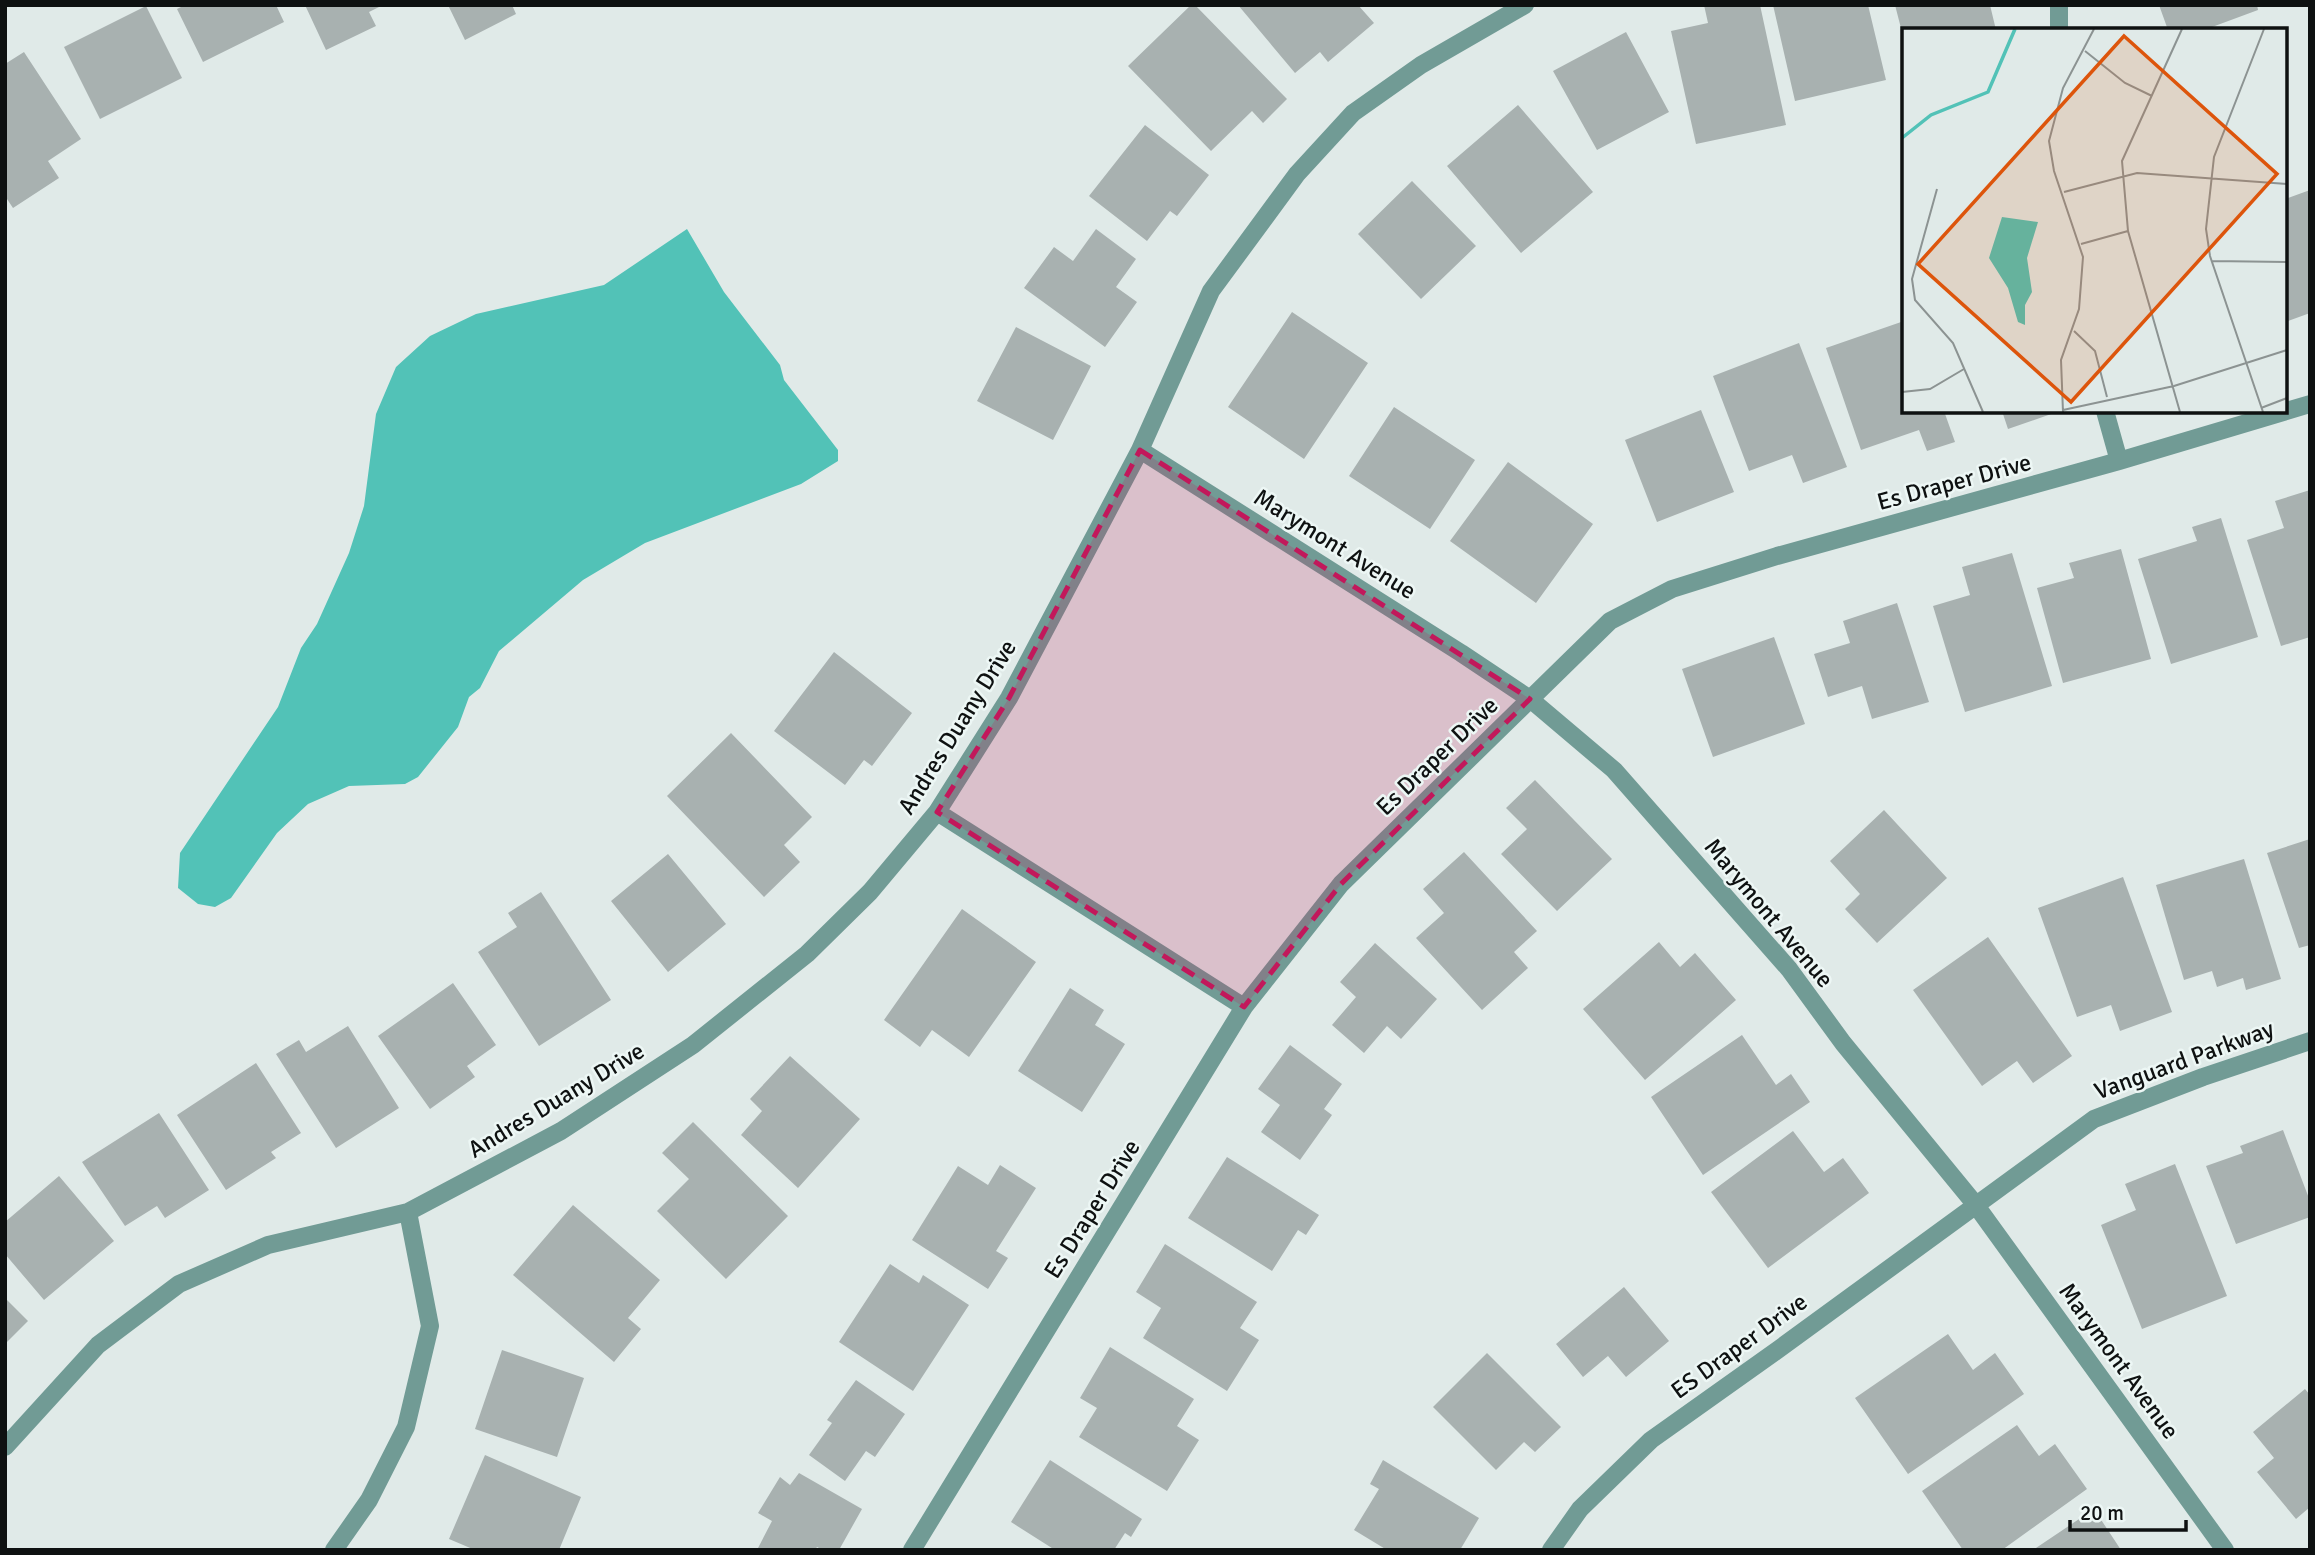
<svg xmlns="http://www.w3.org/2000/svg" width="2315" height="1555" font-family="Signika,sans-serif">
<style>
.water{fill:#52c2b7}
.building{fill:#a8b1b0}
.lines{fill:none;stroke-linecap:round;stroke-linejoin:round}
.minor{stroke:#719b95;stroke-width:18}
.marked{fill:#c2185b;fill-opacity:0.2;stroke:#c2185b;stroke-width:5;stroke-dasharray:14 9;stroke-linejoin:round}
.labels{text-anchor:middle;stroke-width:5;stroke-linejoin:round;paint-order:stroke}
.street-label{font-size:24px;fill:#0e1111;stroke:#edf7f5}
.inset-river{fill:none;stroke:#52c2b7;stroke-width:3.5}
.inset-road{fill:none;stroke:#8c9392;stroke-width:2}
.view{fill:#dd550c;fill-opacity:0.15;stroke:#dd550c;stroke-width:3.5}
.inset-edge{fill:none;stroke:#0e1111;stroke-width:3.5}
</style>
<rect width="100%" height="100%" fill="#e0eae8"/>
<path class="water" d="M687,229l37,63 56,73 4,15 54,70v11l-37,23 -156,59 -62,37 -84,71 -19,37 -11,9 -11,30 -40,50 -13,7 -56,2 -41,18 -31,29 -46,65 -16,9 -17,-3 -20,-16 2,-35 98,-146 23,-59 16,-24 32,-71 15,-47 12,-92 20,-47 34,-31 46,-22 128,-29z"/>
<path class="building" d="M185,5h91l8,17 -81,40 -26,-53z
M305,5h78l-14,7 7,14 -50,24z
M448,5h64l4,9 -51,26z
M1191,5h4l92,94 -24,24 -11,-12 -41,40 -83,-85z
M1238,5h120l16,18 -46,39 -8,-10 -25,21z
M1704,5h56l26,120 -90,19 -25,-113 37,-8z
M1773,5h95l18,75 -91,21z
M1895,5h95l6,25h-92l-1,6z
M2159,5h98l1,5 -54,20h-36z
M146,6l36,72 -82,41 -36,-72z
M1626,32l43,80 -72,38 -44,-79z
M24,52l57,87 -33,22 11,17 -46,30 -8,-12v-132z
M1518,105l75,87 -72,61 -74,-87z
M1145,125l64,50 -32,41 -7,-5 -23,30 -58,-45z
M1412,181l64,65 -55,53 -63,-65z
M2310,190v123l-25,9v-123z
M1096,229l40,30 -20,28 21,15 -32,45 -81,-59 30,-41 19,14z
M1292,312l76,51 -64,96 -76,-52z
M1904,321v90h40l11,31 -28,9 -8,-21 -58,20 -35,-102z
M1016,327l75,39 -38,74 -76,-39z
M1799,343l48,124 -44,16 -11,-28 -43,16 -36,-95z
M1394,407l81,53 -45,69 -81,-53z
M1701,410l33,82 -77,30 -32,-82z
M2002,411h55v1l-49,17z
M1508,462l85,62 -57,79 -86,-62z
M2310,490v147l-29,9 -34,-106 37,-12 -9,-27z
M2221,518l37,119 -87,27 -33,-105 59,-18 -5,-14z
M2121,549l30,110 -88,24 -26,-95 37,-10 -5,-15z
M2012,553l40,133 -87,26 -32,-106 37,-11 -8,-28z
M1897,603l32,99 -57,17 -10,-33 -34,11 -14,-43 36,-11 -7,-22z
M1774,637l31,87 -92,33 -31,-88z
M834,652l78,61 -40,53 -8,-6 -19,25 -71,-54z
M731,733l81,84 -28,28 16,17 -36,35 -97,-101z
M1535,780l77,79 -55,52 -56,-57 26,-25 -21,-21z
M1884,810l63,68 -70,65 -32,-34 15,-15 -30,-33z
M2310,839v106l-11,3 -32,-95z
M1464,852l73,79 -23,21 14,16 -46,42 -66,-72 28,-25 -21,-24z
M668,854l58,70 -58,48 -57,-71z
M2244,859l37,120 -35,11 -3,-12 -26,9 -5,-16 -28,9 -28,-95z
M2123,877l49,135 -52,19 -9,-26 -34,12 -39,-109z
M541,892l70,108 -72,46 -61,-94 39,-25 -9,-14z
M962,909l74,53 -67,95 -37,-27 -12,17 -36,-27z
M1988,937l84,119 -39,27 -16,-22 -35,25 -69,-96z
M1659,942l21,25 15,-14 41,47 -91,80 -62,-71z
M1375,943l62,56 -36,40 -14,-13 -23,27 -32,-28 24,-28 -16,-15z
M453,983l43,62 -29,21 8,11 -45,32 -52,-73z
M1070,988l34,22 -9,15 30,19 -43,68 -64,-41z
M348,1026l51,82 -63,40 -60,-94 23,-14 7,12z
M1742,1035l34,50 15,-11 19,28 -107,73 -52,-78z
M1290,1045l52,39 -18,25 8,6 -32,45 -39,-28 19,-27 -22,-16z
M790,1056l70,63 -62,69 -57,-53 21,-24 -12,-12z
M256,1063l45,70 -30,19 5,6 -50,32 -49,-75z
M159,1113l50,77 -44,28 -8,-12 -32,20 -43,-64z
M693,1122l95,94 -62,63 -69,-68 32,-32 -27,-26z
M2283,1130l27,71v16l-74,27 -30,-78 37,-13 -3,-7z
M1793,1131l31,41 19,-14 26,35 -101,75 -57,-76z
M1227,1157l92,58 -13,20 -8,-5 -26,41 -84,-53z
M2175,1164l52,132 -85,33 -41,-104 35,-15 -11,-26z
M1000,1165l36,23 -40,63 12,7 -20,31 -76,-49 46,-74 30,19z
M59,1176l55,65 -70,59 -39,-46v-32z
M573,1205l87,75 -32,38 13,11 -27,33 -101,-87z
M1165,1244l92,58 -17,26 19,12 -32,51 -84,-53 18,-30 -25,-16z
M890,1264l29,19 4,-8 46,30 -56,86 -74,-49z
M1624,1287l45,54 -43,36 -18,-21 -25,21 -27,-33z
M5,1298l23,23 -23,23z
M1948,1334l25,36 22,-17 29,41 -116,80 -53,-76z
M1110,1347l84,52 -17,27 22,14 -32,51 -88,-54 18,-29 -17,-10z
M502,1350l82,28 -27,79 -82,-28z
M1487,1353l74,74 -26,25 -11,-10 -28,28 -63,-63z
M856,1380l49,34 -30,43 -9,-6 -21,30 -36,-26 23,-32 -5,-3z
M2305,1389l5,6v112l-14,12 -39,-47 17,-14 -21,-26z
M2017,1425l22,31 16,-12 32,45 -85,61h-39l-41,-59z
M485,1455l96,42 -22,53h-84l-26,-11z
M1050,1460l92,59 -11,18 -6,-4 -11,17h-59l-44,-28z
M1383,1460l96,58 -19,32h-73l-33,-20 25,-41 -9,-5z
M799,1473l63,36 -23,41h-16l-6,-3 -2,3h-58l15,-29 -14,-8 22,-36 10,8z
M2094,1509l27,41h-88z"/>
<g class="lines">
<path class="minor" d="M2059,5v25
M2105,411l14,50
M1140,450l321,203 69,46 84,71 175,199 54,74 132,161 250,346
M937,812l307,195
M5,1447l93,-102 81,-61 89,-39 140,-33 153,-81 132,-86 114,-91 63,-62 67,-80 72,-114 131,-248 71,-159 86,-117 56,-61 68,-48 104,-60
M334,1550l35,-50 37,-73 24,-101 -22,-114
M912,1550l332,-543 97,-123 269,-263 62,-32 105,-33 342,-95 191,-57
M1551,1550l29,-41 71,-69 128,-91 315,-230 109,-42 107,-36"/>
</g>
<path class="marked" d="M1140,450l390,249 -189,185 -97,123 -307,-195 72,-114z"/>
<g class="labels">
<g class="street-label">
<text transform="translate(1954 482) rotate(-15)" y="8">Es Draper Drive</text>
<text transform="translate(1335 544) rotate(32)" y="8">Marymont Avenue</text>
<text transform="translate(957 727) rotate(-58)" y="8">Andres Duany Drive</text>
<text transform="translate(1437 756) rotate(-44)" y="8">Es Draper Drive</text>
<text transform="translate(1769 913) rotate(50)" y="8">Marymont Avenue</text>
<text transform="translate(2184 1060) rotate(-20)" y="8">Vanguard Parkway</text>
<text transform="translate(556 1100) rotate(-31)" y="8">Andres Duany Drive</text>
<text transform="translate(1092 1209) rotate(-58)" y="8">Es Draper Drive</text>
<text transform="translate(1739 1346) rotate(-36)" y="8">ES Draper Drive</text>
<text transform="translate(2119 1361) rotate(54)" y="8">Marymont Avenue</text>
</g>
</g>
<g transform="translate(1902 28)">
<rect width="385" height="385" fill="#e0eae8"/>
<path d="M100,189l36,5 -11,36 5,34 -7,13v20l-7,-3 -10,-34 -19,-30z" fill="#52c2b7"/>
<path class="inset-river" d="M0,110l29,-23 57,-23 27,-63"/>
<path class="inset-road" d="M183,23l40,32 27,13M35,161l-25,90 3,21 38,43 30,69M162,164l73,-19 150,11M179,216l47,-13M310,233l75,1M172,303l21,20 12,46M0,364l28,-3 34,-20M359,380l26,-10M161,382l111,-24 113,-36M161,384l-2,-52 18,-51 4,-52 -29,-86 -5,-30 14,-53 31,-59M278,384l-52,-181 -6,-70 60,-132M361,384l-53,-156 -4,-27 8,-72 50,-128"/>
<path class="view" d="M222,8l153,138 -206,228 -153,-138z"/>
<rect width="385" height="385" class="inset-edge"/>
</g>
<rect width="2315" height="1555" fill="none" stroke="#0e1111" stroke-width="14"/>
<path d="M2070 1520v10h116v-10" fill="none" stroke="#0e1111" stroke-width="3.5"/>
<text x="2080" y="1520" font-size="21" fill="#0e1111" stroke="#edf7f5" stroke-width="5" paint-order="stroke">20 m</text>
</svg>
